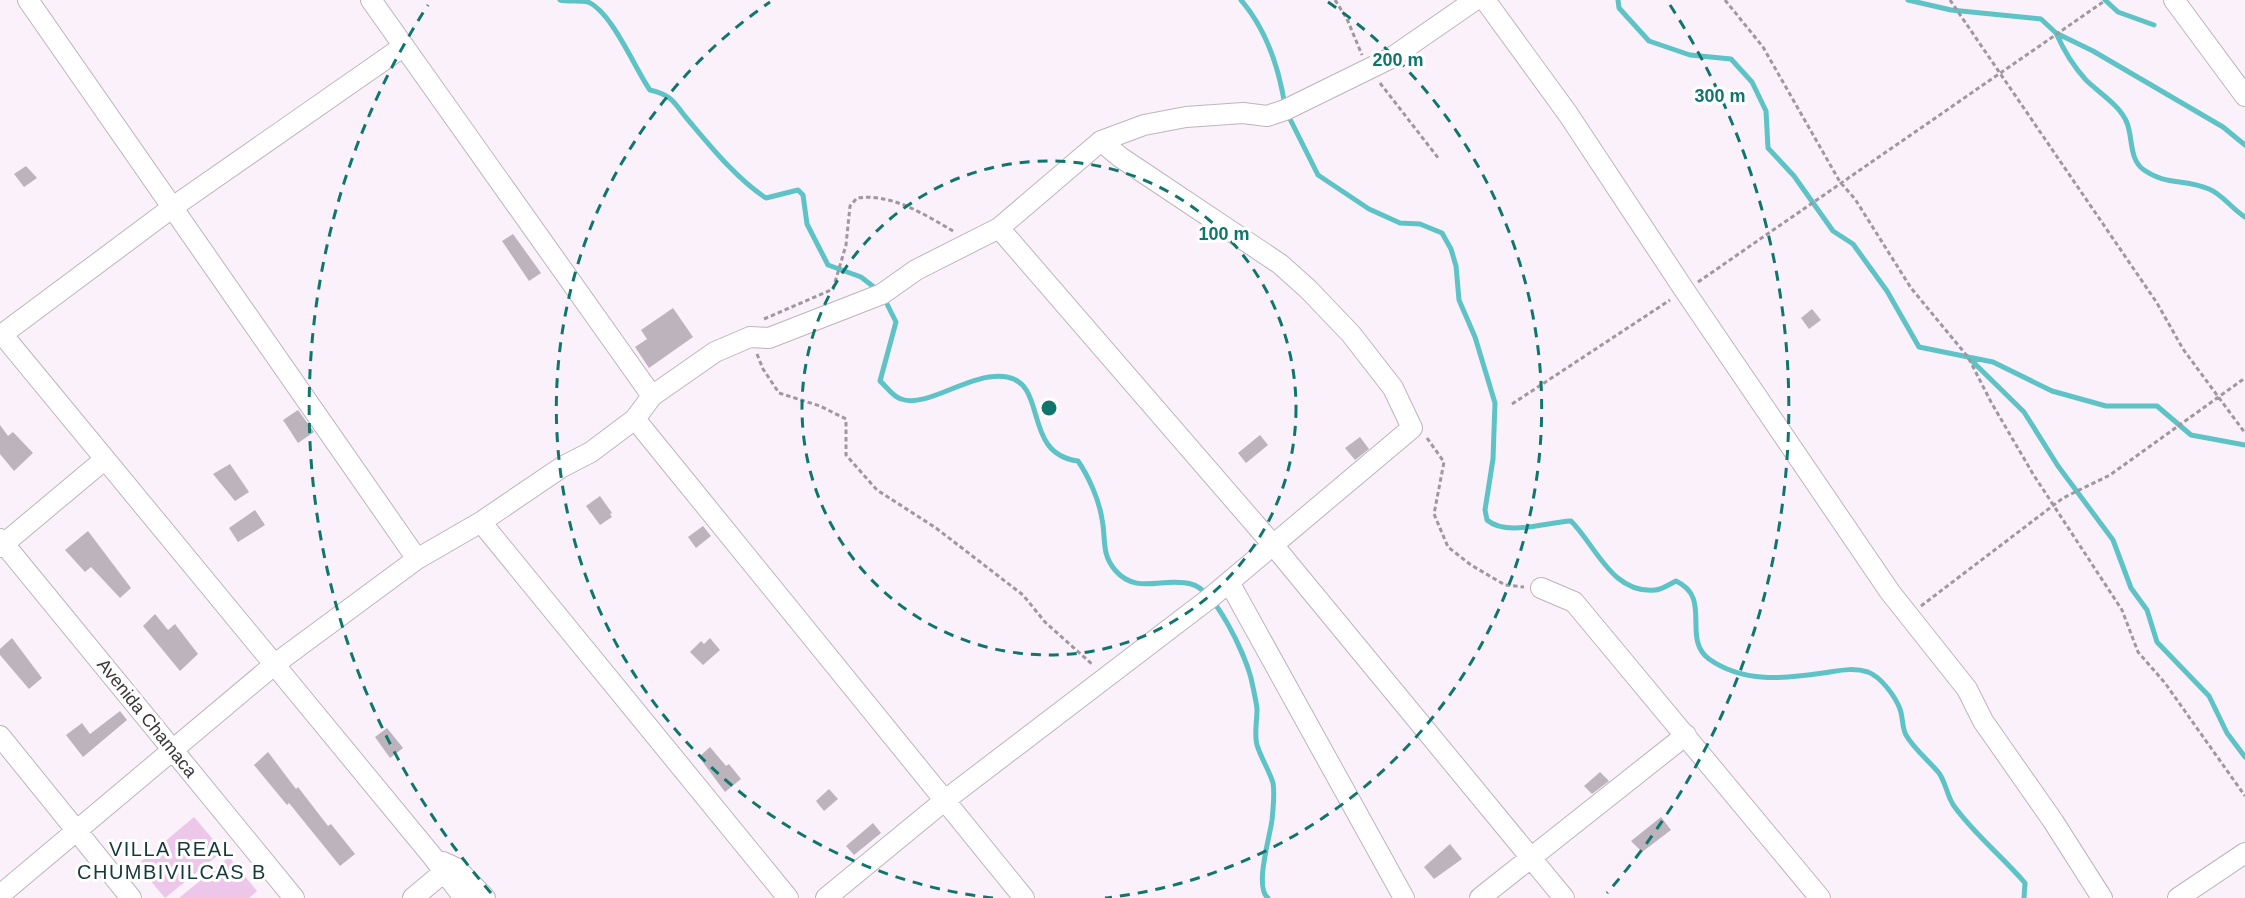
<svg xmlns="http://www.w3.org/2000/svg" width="2245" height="898" font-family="Helvetica,sans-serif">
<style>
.green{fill:#edc7ea}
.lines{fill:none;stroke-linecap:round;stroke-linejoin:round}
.stream{stroke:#5dc3c7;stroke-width:5}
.building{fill:#bdb3bc}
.minor-casing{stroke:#bdb4bc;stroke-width:22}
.path{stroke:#9f989e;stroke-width:3;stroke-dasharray:4.5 3;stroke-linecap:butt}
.minor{stroke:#fff;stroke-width:20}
.ring{fill:none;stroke:#0f766e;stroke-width:3;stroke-dasharray:10 8}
.labels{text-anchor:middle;stroke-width:6;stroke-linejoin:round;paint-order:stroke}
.street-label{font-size:18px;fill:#393538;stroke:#fff}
.neighbourhood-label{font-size:20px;letter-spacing:1.5px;fill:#16393a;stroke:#fff}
.centre{fill:#0f766e;stroke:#fff;stroke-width:3}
.ring-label{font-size:18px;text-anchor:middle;font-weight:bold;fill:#0f766e;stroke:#fff;stroke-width:6;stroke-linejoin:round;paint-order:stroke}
</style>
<rect width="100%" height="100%" fill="#fbf1fa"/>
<path class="green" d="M194,817l29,34 -58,47 -28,-33z
M229,857l28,34 -8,7h-70z"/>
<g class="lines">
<path class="stream" d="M560,0c8,2 20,0 28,2 24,10 47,67 62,88 25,6 24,14 39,31 22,26 48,58 77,77l32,-8 5,5 4,29 21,41 33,12 18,14
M1241,0c25,29 38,68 44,106
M1618,0l1,8 30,33 41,14 41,4 21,23 14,29 2,37 26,28 39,55 20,13 34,47 32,56 74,15 59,29 54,15h51l34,29 54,10
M1908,0l43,10 90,9 15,14 37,18 130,76 22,18
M2105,0l13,12 36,13
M2056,33c8,18 17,33 30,47 13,13 34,25 41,43 6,15 2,37 17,47 23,16 39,8 65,19 13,5 23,20 36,28
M1288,115l30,60 51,34 31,14 20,1 22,9 9,16 5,17 3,34 16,37 20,66 -2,56 -8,51 2,10c20,17 59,2 84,1 25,25 41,73 84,69 6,0 15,-6 21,-9 37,17 5,57 33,78 34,24 74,20 114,14 15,-2 29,-6 45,-1 13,5 27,24 32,37 3,8 2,19 6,26 8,14 23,26 33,38 7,10 8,23 15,33 21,29 48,50 71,77l-1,15
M884,298l12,24 -16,59c6,5 13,16 21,18 27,10 69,-28 106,-22 41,7 15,77 71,84 11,16 21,39 24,58 4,19 -1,35 13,51 22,26 49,6 76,14 25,6 54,71 60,94 2,10 5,21 6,31 0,12 -3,25 0,36 4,13 12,25 16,38 2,11 0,25 -1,37 -2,17 -18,67 -4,78
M1968,357l56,55 34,54 55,74 18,48 16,22 10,32 52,54 18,37 18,24"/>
</g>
<path class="building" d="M26,166l11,12 -13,9 -10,-13z
M513,234l28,39 -12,8 -27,-40z
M673,308l20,29 -44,31 -14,-21 12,-8 -6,-9z
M1812,309l9,11 -12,9 -8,-11z
M298,410l16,22 -16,11 -15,-23z
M0,425l8,11 5,-4 20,21 -19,18 -14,-17z
M1260,435l8,10 -22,18 -8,-10z
M1360,437l9,12 -14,11 -10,-12z
M230,464l19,28 -14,9 -22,-27z
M600,496l12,17 -2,1 2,3 -12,8 -14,-19z
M255,510l10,15 -27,17 -9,-14z
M703,526l8,10 -15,12 -8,-11z
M88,531l43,57 -11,10 -29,-31 -6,5 -20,-22z
M155,614l13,16 7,-6 23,30 -18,17 -37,-45z
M12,638l30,40 -13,11 -29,-34v-6z
M710,638l10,12 -17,15 -13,-13 11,-11 3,3z
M120,711l7,9 -44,37 -17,-22 16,-12 8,11z
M387,728l16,20 -13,10 -15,-21z
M710,747l16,19 3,-2 12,15 -16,13 -26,-35z
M268,752l28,37 2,-2 30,39 3,-2 24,30 -15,12 -51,-63 -2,2 -33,-40z
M1600,772l9,9 -17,13 -8,-8z
M829,789l9,10 -14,12 -8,-10z
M1661,817l10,13 -29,22 -11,-11z
M873,823l8,10 -27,22 -8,-9z
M1450,844l12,15 -28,20 -10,-12z"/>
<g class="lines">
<g class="minor-casing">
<path id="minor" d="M28,0l389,559
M371,0l281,396
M1485,0l83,114 117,177 205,301 77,97 16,32 70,100 49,77
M2174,0l71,96
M999,228l275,318 290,352
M2,334l431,523 31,41
M0,336l173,-129 231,-161
M635,419l389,479
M481,522l307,376
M0,539l294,359
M0,547l104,-87
M1229,582l175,316
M1541,588l33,14 246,296
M0,736l131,162
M443,862l13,6 29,30
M0,895l275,-231 142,-105 64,-37 81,-55 29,-15 44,-33 17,-23 63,-44 35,-15 19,1 113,-44 34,-24 83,-42 102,-87 43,-16 42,-8 57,-4 24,3 18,-6 106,-52 84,-58
M413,898l31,-26
M826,898l118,-97 266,-203 202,-170 -19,-40 -42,-54 -43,-45 -28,-25 -160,-107 -19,-16
M1480,898l206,-163
M2178,898l67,-45"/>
</g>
<path class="path" d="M1335,0l12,19 15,36
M1725,0l38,47 77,135 15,17 56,89 57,69 23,45 42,72 89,136 16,42 27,31 80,113
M1950,0l207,303 26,46 62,84
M1380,83l59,76
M1698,282l408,-282
M764,319l69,-30 13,-44 4,-39 7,-8c34,-5 67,16 96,33
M757,354l6,15 16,24 41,13 26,13v36l31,35 59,38 87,67 22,27 48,43
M1512,404l158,-104
M1427,438l17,24 -10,52 14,33 23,18 34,20 19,2
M1921,606l142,-108 47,-23 135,-97"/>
<use href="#minor" class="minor"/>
</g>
<g class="ring">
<circle cx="1049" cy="408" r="247"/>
<path d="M993 898A493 493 0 0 1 770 2M1328 2A493 493 0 0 1 1105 898"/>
<path d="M491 893A740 740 0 0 1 428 5M1670 5A740 740 0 0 1 1607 893"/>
</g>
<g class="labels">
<g class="street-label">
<text transform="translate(147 718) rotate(51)" y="6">Avenida Chamaca</text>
</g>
<g class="neighbourhood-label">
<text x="172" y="856">VILLA REAL<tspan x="172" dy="23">CHUMBIVILCAS B</tspan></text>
</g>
</g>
<circle cx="1049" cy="408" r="9" class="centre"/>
<g class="ring-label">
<text x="1398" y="66">200 m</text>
<text x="1720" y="102">300 m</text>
<text x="1224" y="240">100 m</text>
</g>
</svg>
